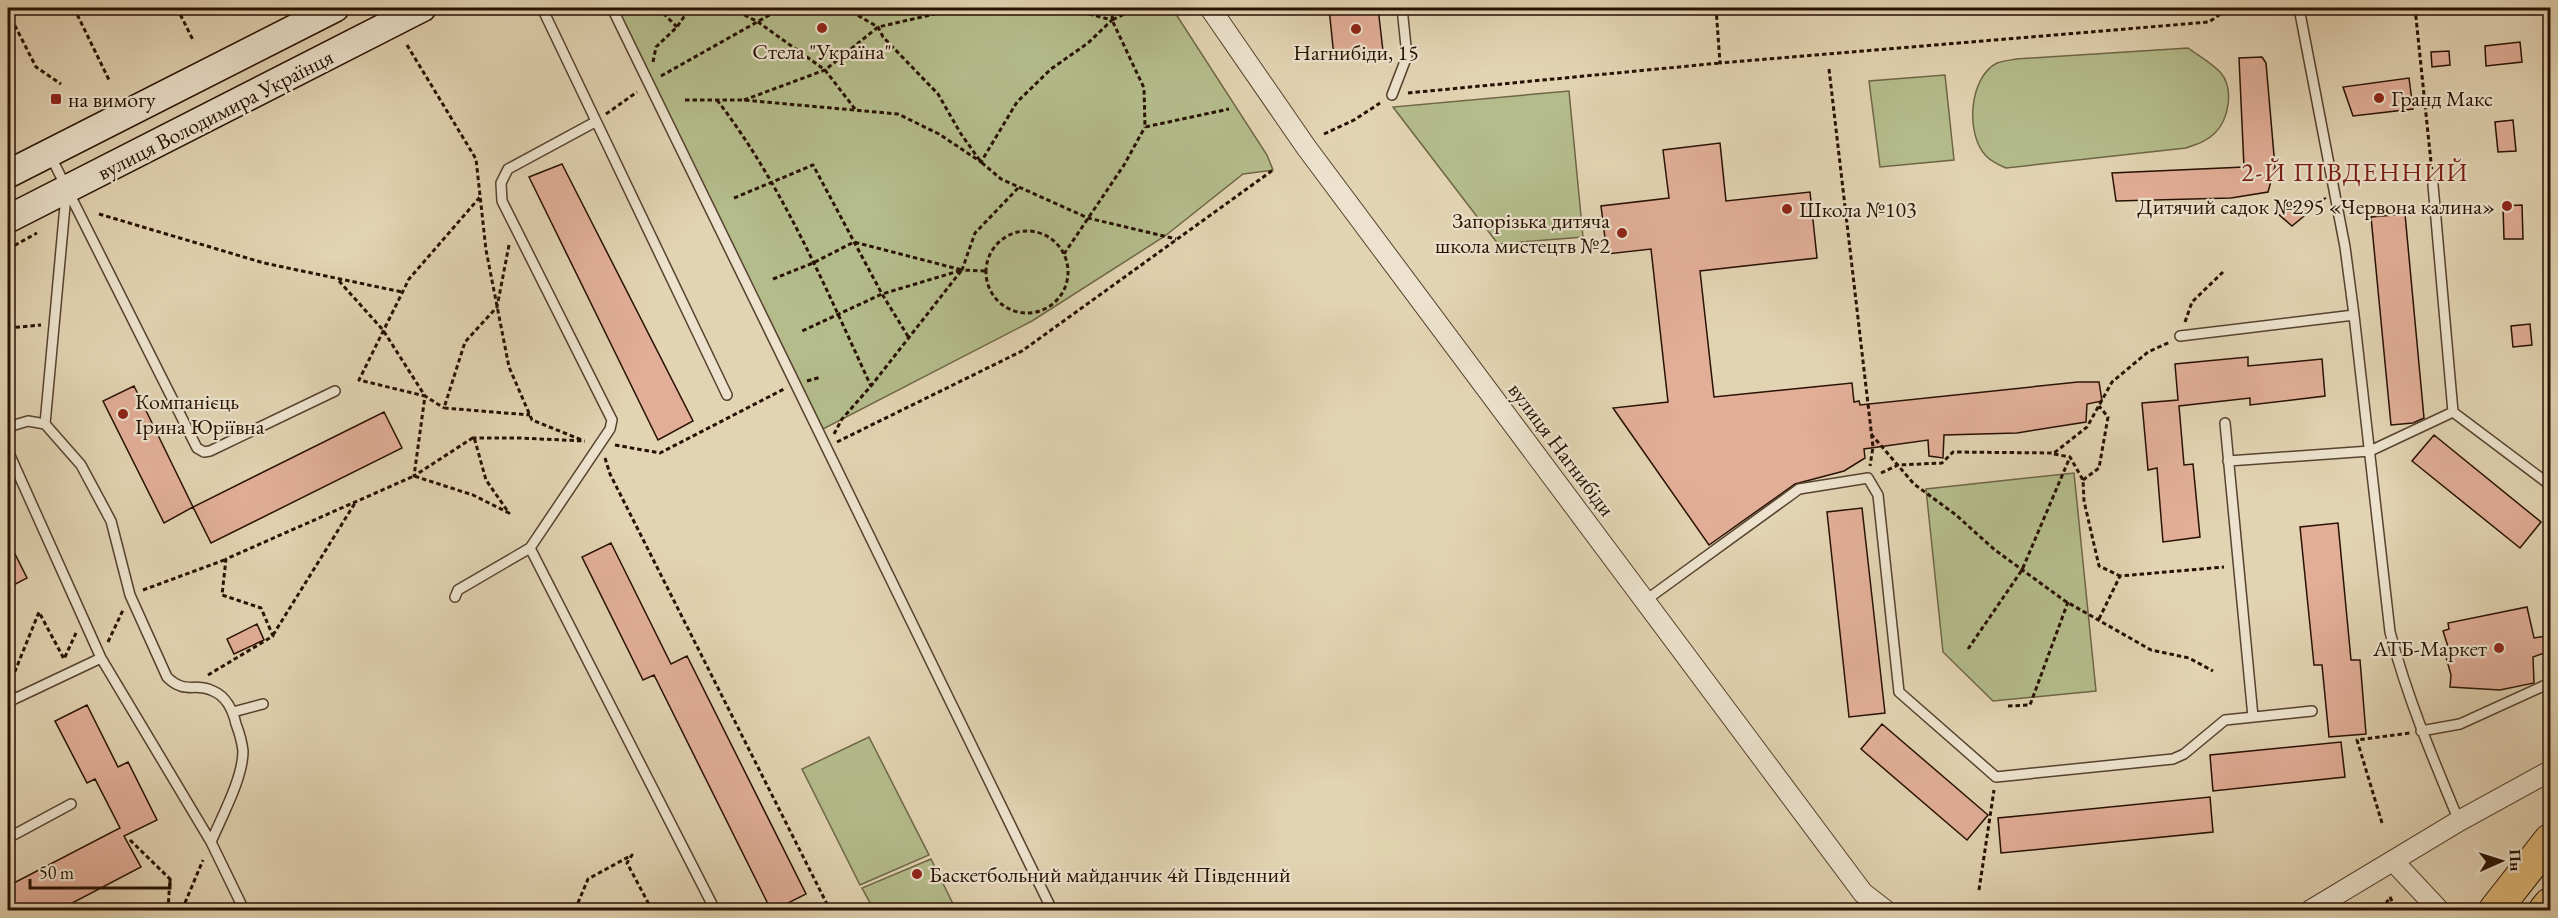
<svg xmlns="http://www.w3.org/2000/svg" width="2558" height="918" font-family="'EB Garamond',serif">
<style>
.green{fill:#b4bc8b;stroke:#6e6646;stroke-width:1.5}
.building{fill:#e2ae98;stroke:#281102;stroke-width:1.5}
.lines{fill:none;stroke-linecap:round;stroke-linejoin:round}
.lane-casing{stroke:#56422e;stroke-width:12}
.street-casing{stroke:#56422e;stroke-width:22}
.secondary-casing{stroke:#281102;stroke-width:30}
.primary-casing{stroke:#281102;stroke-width:34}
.path{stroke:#281102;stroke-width:3;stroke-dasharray:4.5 3;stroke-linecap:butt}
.lane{stroke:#ece2cd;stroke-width:9}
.street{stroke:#ece2cd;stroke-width:20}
.secondary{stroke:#ece2cd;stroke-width:27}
.primary{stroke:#e1ba79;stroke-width:32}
.poi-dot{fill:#8f2418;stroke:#ece2cd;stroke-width:2}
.labels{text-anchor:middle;stroke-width:4.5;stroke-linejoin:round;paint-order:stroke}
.poi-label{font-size:22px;fill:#281102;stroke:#ece2cd;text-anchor:start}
.street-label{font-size:22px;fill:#281102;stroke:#ece2cd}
.quarter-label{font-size:26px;letter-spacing:1.5px;fill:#7a1f14;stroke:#ece2cd}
</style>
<rect width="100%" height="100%" fill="#e2d3b2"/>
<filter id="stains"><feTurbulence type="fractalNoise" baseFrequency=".00333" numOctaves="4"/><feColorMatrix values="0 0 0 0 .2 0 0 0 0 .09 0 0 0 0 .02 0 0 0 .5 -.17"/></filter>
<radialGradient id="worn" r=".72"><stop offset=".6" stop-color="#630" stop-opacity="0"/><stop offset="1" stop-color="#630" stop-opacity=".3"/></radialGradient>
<path class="green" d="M615,8h557l95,147 6,15 -30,4 -78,62 -133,85 -209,108z
M2188,48c11,8 24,15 33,25 13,16 8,46 -6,60 -8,8 -18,11 -29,15l-180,20c-7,-3 -15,-7 -20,-12 -21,-22 -17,-79 11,-93 6,-2 13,-3 19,-4z
M1945,75l9,85 -74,7 -11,-86z
M1569,91l14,146 -85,7 -105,-137z
M2074,473l22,218 -103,10 -50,-49 -17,-163z
M869,737l60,118 -69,30 -58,-116z
M931,859l25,51h-82l-12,-22z"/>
<path class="building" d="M1329,8h49l5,43 -49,6z
M2520,42l2,20 -36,4 -1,-20z
M2449,51l1,14 -18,2 -1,-15z
M2262,57l4,6 9,104 -7,25 -37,6 -115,3 -4,-28 132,-6 -5,-109z
M2409,78l4,31 -60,7 -10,-29z
M2513,120l3,31 -18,1 -3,-30z
M1720,143l6,58 84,-9 7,66 -117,13 14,126 138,-14 2,19 5,-1 1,4 218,-23h21l3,19 -15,3 -1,18 -69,11 -73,2 -1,23 -14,-2 -1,-16 -64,9 1,9 -21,13 -49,13 -86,61 -96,-137 55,-6 -17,-153 -44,5 -6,-48 68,-8 -6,-48z
M562,164l131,257 -35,19 -129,-263z
M2326,198l-34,28 -16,-14z
M2522,205l1,34h-19l-1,-33z
M2405,214l19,204 -11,5 -22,2 -20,-208z
M2530,324l2,21 -19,2 -2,-21z
M2248,357v9l74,-7 3,37 -75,9v-7l-71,8 5,59 9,-1 7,73 -37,5 -6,-74 -9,2 -6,-67 36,-3 -3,-36z
M134,386l59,121 -29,16 -61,-122z
M384,412l18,36 -191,95 -18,-36z
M2434,435l107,87 -21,26 -108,-87z
M1862,508l23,205 -36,4 -22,-205z
M2338,523l13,137h9l6,74 -37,3 -7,-72h-8l-14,-138z
M8,540l19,38 -19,10z
M611,543l60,121 16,-8 119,238 -20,10 4,6h-19l-117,-235 -11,5 -61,-123z
M2527,607l7,31 13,-2 3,15 -17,6 1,26 -34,7 -50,-3 1,-12 -5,-18 5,-1 -8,-25 6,-2 -1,-6z
M257,624l7,16 -30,14 -7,-15z
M87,705l31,62 10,-5 29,58 -33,16 17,31 -82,43h-51v-24l112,-58 -25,-49 -8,4 -32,-62z
M1882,724l106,91 -21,25 -106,-91z
M2341,742l4,35 -132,14 -3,-36z
M2210,797l3,35 -212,21 -3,-35z"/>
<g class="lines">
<g class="lane-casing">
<path id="lane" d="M542,8l185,387
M612,8l440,902
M2299,8l46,239 9,68
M1392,95l15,-39 -5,-48
M595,122l-87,47 -7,14 1,18 110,219 -2,9 -80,119 185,362
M50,155l147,293 7,4 6,-1 125,-60
M2180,336l174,-21 36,317c17,65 43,127 69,189
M2453,412l97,73
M2225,423l28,294
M45,424l21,-229
M8,427l20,-6 17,3 36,41 30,56 19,74 37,82c18,18 28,5 46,14 13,5 20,20 23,33 3,8 6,18 7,27 0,27 -21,65 -32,91
M8,451l93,207 110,184 33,68
M2228,461l142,-10 83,-39 -20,-227
M455,597l3,-7 72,-42
M1646,600l153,-111 69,-11 10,17 21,197 97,85 177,-18 11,-5 41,-34 87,-9
M8,702l93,-44
M233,712l30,-8
M2421,731l39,-7 90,-41
M8,838l63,-34"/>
</g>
<g class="street-casing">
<path id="street" d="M1210,8l96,139 557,746 22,17
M2394,862l45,48
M2311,910l148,-89 91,-50"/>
</g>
<g class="secondary-casing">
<path id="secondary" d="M8,174l327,-166
M8,219l414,-211"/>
</g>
<g class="primary-casing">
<path id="primary" d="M2495,910l55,-70
M2545,910l5,-6"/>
</g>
<path class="path" d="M74,8l36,74
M177,8l16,32
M658,8l19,19
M731,8l27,14 67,48 30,39
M845,8l33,19 5,10 55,57 23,40 20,28 20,17 87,39 88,21
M1137,8l-25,12 32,68 1,39 84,-18
M1716,8l4,55 489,-41 20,-14
M2415,8l17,164
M8,12l28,55 25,17
M1112,20l1,-12
M407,45l69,114 10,91 23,117 23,53 50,20
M653,62l3,-15 21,-20 13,-19
M1829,69l44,378 -3,19
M661,76l121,-68
M1408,93l312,-30
M685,100h58l155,14 41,20 42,28 36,-60 34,-33 37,-26 24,-23 -46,-12
M717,100c65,84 109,189 154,286
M744,100l81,-30 53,-43 83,-19
M606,114l31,-22
M1324,134l30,-14 26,-17
M734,198l79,-33 69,129 27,44
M99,214l165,49 138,29
M986 272a41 41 0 1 1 82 0a41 41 0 1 1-82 0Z
M509,245l-12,62 -32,35 -21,66 86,7
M8,249l29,-16
M1064,254l60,-89 21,-38
M985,271l-23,-1 13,-37 45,-47
M773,279l40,-16 41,-21 108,28 -80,24 -82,38
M339,281l44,49 42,66 19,12
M2185,322l7,-20 31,-30
M8,328l33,-3
M807,381l14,-4
M834,434l8,-15 29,-33 90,-115
M1871,434l43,50 42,31 39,35 70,51 86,49 38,8 24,13
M472,438h47l66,3
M837,442l185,-91 251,-181
M615,445l45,8 124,-64
M2054,454l16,3 13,23 1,21 15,65 21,10
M605,458l5,16 220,436
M1881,473l17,-8 44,-2 11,-11 101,1 33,-26 25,-45 36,-30 22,-10
M2083,480l16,-12 9,-51 -9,-11
M143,590l84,-31
M2099,619l21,-43 104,-9
M273,635l82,-132
M108,642l15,-32
M1968,649l54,-79 48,-113
M208,675l65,-39 -12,-28 -39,-13 4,-36 188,-83 59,19 36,18 -23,-33 -12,-43 -60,39 11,-80 -66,-16 50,-101 71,-82
M9,686l30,-74 25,47 12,-26
M2008,706l22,-1 38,-103
M2382,823l-25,-83 53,-7
M130,840l40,39 -2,31
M1979,890l15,-100
M2390,897l6,13
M182,910l21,-50
M575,910l13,-31 44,-24 -5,8 25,47
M2382,910l8,-13"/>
<use href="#lane" class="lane"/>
<use href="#street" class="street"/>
<use href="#secondary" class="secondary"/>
<use href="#primary" class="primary"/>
</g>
<g class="poi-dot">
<circle cx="822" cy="28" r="6"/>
<circle cx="1356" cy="29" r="6"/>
<circle cx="2379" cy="98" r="6"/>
<rect x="50" y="93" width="12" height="12" rx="3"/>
<circle cx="2507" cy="206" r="6"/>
<circle cx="1787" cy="209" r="6"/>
<circle cx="1622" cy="233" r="6"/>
<circle cx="123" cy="414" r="6"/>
<circle cx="2499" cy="648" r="6"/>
<circle cx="917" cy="874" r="6"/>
</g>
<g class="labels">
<g class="poi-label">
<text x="822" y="59" text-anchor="middle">Стела "Україна"</text>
<text x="1356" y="60" text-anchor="middle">Нагнибіди, 15</text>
<text x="2391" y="106">Гранд Макс</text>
<text x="68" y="107">на вимогу</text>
<text x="2495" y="214" text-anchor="end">Дитячий садок №295 «Червона калина»</text>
<text x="1799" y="217">Школа №103</text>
<text x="1610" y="228" text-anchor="end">Запорізька дитяча<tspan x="1610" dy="25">школа мистецтв №2</tspan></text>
<text x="135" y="409">Компанієць<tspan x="135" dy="25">Ірина Юріївна</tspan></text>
<text x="2487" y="656" text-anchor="end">АТБ-Маркет</text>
<text x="929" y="882">Баскетбольний майданчик 4й Південний</text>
</g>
<g class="street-label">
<text transform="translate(215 114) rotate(-27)" y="8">вулиця Володимира Українця</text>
<text transform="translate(1562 449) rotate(53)" y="8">вулиця Нагнибіди</text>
</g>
<g class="quarter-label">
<text x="2355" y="181">2-Й ПІВДЕННИЙ</text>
</g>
</g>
<rect width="2558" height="918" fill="none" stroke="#e2d3b2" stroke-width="30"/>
<rect x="9" y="9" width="2540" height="900" fill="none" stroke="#281102" stroke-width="3"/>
<rect x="15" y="15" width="2528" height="888" fill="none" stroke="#281102" stroke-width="1.5"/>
<g transform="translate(2501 861) rotate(87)" stroke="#ece2cd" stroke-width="4.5" paint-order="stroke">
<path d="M0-4.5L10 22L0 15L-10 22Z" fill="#281102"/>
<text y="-9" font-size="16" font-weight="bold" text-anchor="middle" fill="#281102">Пн</text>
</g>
<path d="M30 879v9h140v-9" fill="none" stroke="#281102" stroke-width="3"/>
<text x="39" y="879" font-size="18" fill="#281102" stroke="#ece2cd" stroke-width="4.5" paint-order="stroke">50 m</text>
<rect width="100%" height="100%" filter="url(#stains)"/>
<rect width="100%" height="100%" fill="url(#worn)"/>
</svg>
